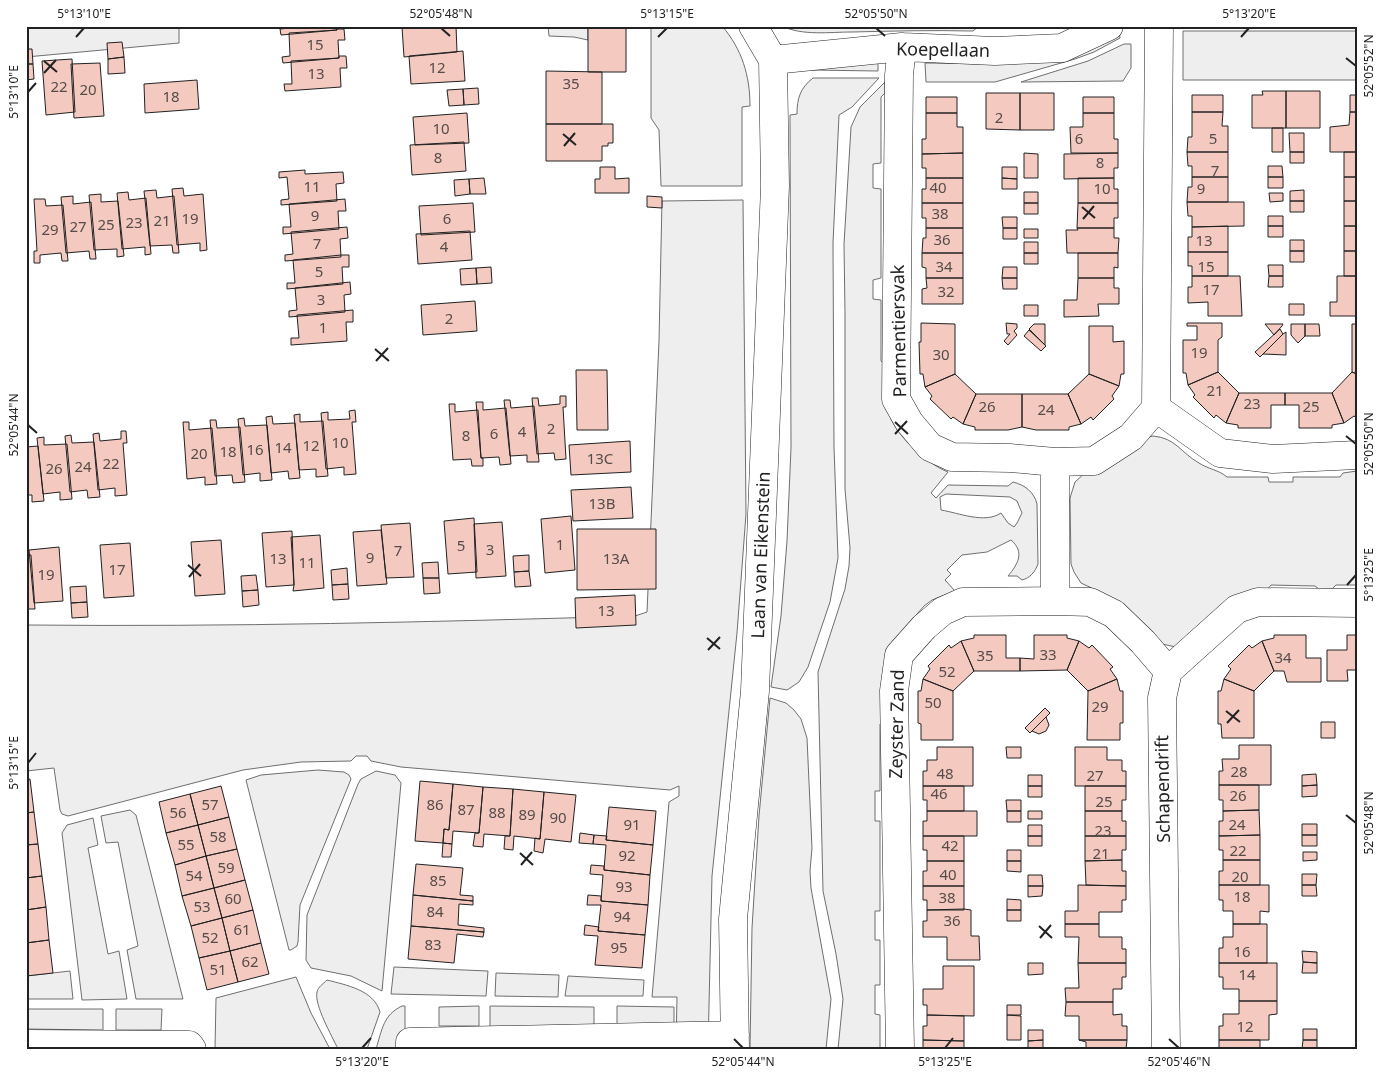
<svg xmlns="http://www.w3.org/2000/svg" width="1383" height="1075" font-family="'Noto Sans',sans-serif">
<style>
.green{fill:#eee;stroke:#6f6f6f;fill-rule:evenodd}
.parking{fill:#ededed;stroke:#6f6f6f}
.building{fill:#f3c9c0;stroke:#222}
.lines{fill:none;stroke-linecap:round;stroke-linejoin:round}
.minor-casing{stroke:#222;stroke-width:29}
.minor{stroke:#fff;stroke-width:28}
.ticks{fill:none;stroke:#222;stroke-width:2}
.labels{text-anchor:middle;stroke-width:4;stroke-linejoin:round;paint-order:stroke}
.number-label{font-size:15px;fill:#564c4a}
.street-label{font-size:18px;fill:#222;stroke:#fff}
.neatline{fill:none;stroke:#222;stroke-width:2}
.ticks-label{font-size:12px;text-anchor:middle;fill:#222}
</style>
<rect width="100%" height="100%" fill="#fff"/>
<path class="green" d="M26,26h153v17l-153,14z
M548,26h40v14l-14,-3 -25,-1z
M651,26h71c20,23 28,50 28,80l-8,1v79h-81l-2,-56 -8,-12z
M782,26h197l-6,5c-41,-1 -81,0 -121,1 -22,0 -50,4 -70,-6z
M1119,31l1,7 -26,14 -19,7 -80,23h-69l-1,-19 74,1z
M1183,31h174v49h-174z
M1124,44h7v24l-8,13 -102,1 67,-21z
M878,63v8l-67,-1 6,-4z
M813,78h66l-27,29 -13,8 -6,128 1,204 4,111 -8,44 -22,65 -9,15 -12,8 -16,-3 10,-71 6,-75 4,-93 -1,-333 7,-1c0,-15 3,-26 16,-36z
M885,82v11l-4,4v66l-8,1v24l8,1v89l-8,2v19l8,1v61l5,5c0,14 -1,29 2,43 3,23 39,55 60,63l-17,21 5,5 12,-13 60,1 5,-4c12,3 21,10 24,22l1,60c-3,8 -8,14 -16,16l-5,-4h-9c10,-12 17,-24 3,-36l-24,12 -25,3 -15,15 4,4 -6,6 10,11 -23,9 -8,6 -34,39 -6,75 -4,4v67h-5v30h5v90h-5v29h5v45h-5v29l5,1v34h-42l5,-50 -7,-45 -13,-63 -5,-219 27,-83 4,-23 1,-18 -5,-59v-175l-1,-70 7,-117 9,-20zM946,494l64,3 7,4 5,12 -5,10 -3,4 -6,-4 -7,-10c-16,11 -42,0 -60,-3l-1,-13z
M743,200l3,314 -9,119 -25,243 -4,173h-32l1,-52h-25l17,-195 10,-6v-10l-9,4 -269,-23 -30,-6 -4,-5h-11l-5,5 -50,1 -58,8 -175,46 -6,-2 -2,-4 -6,-42 -28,3v-146c203,2 406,-3 609,-9l12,-4 12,-271 3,-140z
M1153,436c23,2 28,17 46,27 9,6 20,7 28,14h41l1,5h24v-5h47l3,-4 14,-2v114h-21l-4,4h-13l-4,-3 -44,-1 -4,5 -91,57 -14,-3 -62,-52 -19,-9 -7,-11 -3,-8 -1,-66 5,-16 11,-10 53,-33z
M770,698l16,5 8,7 7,9 6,19 5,110 -2,23 1,17 20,111 -5,50h-76l2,-121 7,-112z
M318,770l26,2 5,3 2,4 -51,126 -2,37 -1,4 -6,4h-2l-43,-170 15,-5z
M376,771l19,4 6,8 -19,208 -31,-15 -40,-8 -5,-8 1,-45 51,-131 3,-5z
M130,810l6,5 47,184h-47l-9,-49 11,-4 -20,-104 -12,1 -5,-27z
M93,818l5,27 -10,3 20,106 11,-3 8,48 -45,1 -20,-167 5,-8z
M394,967l94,4 -2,25 -95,-2z
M70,971l3,28h-47v-23z
M496,973l63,2 -1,22 -63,-1z
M568,976l76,4 -1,16h-78z
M296,977l15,36 19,36h-115l1,-51z
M327,980c19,5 47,10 53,32l-13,37h-29c-6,-13 -24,-44 -21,-57 1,-5 6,-8 10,-12z
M402,1006h3v43h-29c6,-19 7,-34 26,-43z"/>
<path class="parking" d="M479,1006v20h-40v-19z
M490,1006l104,1v20h-104z
M617,1006l57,1v20h-57z
M26,1009h77v21l-77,-1z
M116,1009h46l-1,21h-45z"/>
<path class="building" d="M289,26h48v4l-56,5 -1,-6 9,-1z
M419,26h37l1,26 -53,5 -2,-30z
M588,26h38v46h-38z
M337,29h7l1,11h-7l1,18 -56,5 -1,-6 8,-1 -1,-23 48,-3z
M122,42l2,15 -16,2 -1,-16z
M26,49h6l1,15h-7z
M463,51l2,30 -54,3 -2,-28z
M339,56h7l1,12h-7l1,19 -56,4 -1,-7h8l-1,-23 48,-3z
M124,57l1,16 -17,1v-15z
M72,59l3,53 -29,3 -4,-54z
M100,63l4,53 -30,2 -3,-54z
M26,64h7l1,15 -8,1z
M546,71l56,1v52h-56z
M197,80l2,29 -54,4 -1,-29z
M478,88l1,16 -15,1 -1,-16z
M463,89l1,16 -15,1 -2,-16z
M1262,91h24v37h-34v-33h11z
M1286,91h34v37h-34z
M986,93h34v37l-34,-1z
M1020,93h34v37h-34z
M1192,95h31v17h-31z
M1350,95h7v17h-7z
M926,97h31v16h-31z
M1083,97h31v16h-31z
M1192,112h31l-1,14h6v26h-41l1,-15h4z
M1350,112h7v40h-27v-25l19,-2z
M467,113l2,30 -54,2 -2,-28z
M926,113h31v14h6v26l-41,1v-15h4z
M1083,113h31v26h4v14h-47l-1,-26h13z
M546,124h67v19h-5v3h-6v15h-56z
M1272,128h11v24h-11z
M1289,133h15v19h-14z
M464,142l2,29 -54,4 -2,-30z
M1187,152h41v25h-36v-11h-4z
M1290,152h14v11h-14z
M1344,152h13v25h-13z
M963,153v25h-37v-10h-4v-14z
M1024,153l14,1v24h-14z
M1118,153v15h-4v10l-50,1v-25z
M1268,166h14l1,11h-15z
M600,167h15v12l14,-1v15h-34v-14h5z
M1002,167h15v12l-15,-1z
M305,170v4l38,-2 1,11 -8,1 1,17 -56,4v-5l8,-1 -2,-22 -8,1v-6z
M1192,177h36v25h-41l1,-15h4z
M1268,177h15v11h-15z
M1344,177h13v24h-13z
M484,178l2,16h-16l-1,-15z
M926,178h37v25h-41v-14h4z
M1002,178l15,1v10h-15z
M1078,178h36v11h4v14h-40z
M469,179l1,15 -15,2 -1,-16z
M183,188l1,8 19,-2 4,56 -7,1v-8l-23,2 -5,-56z
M156,190l1,8 17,-2 5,57h-6l-1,-8 -22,1 -6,-55z
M1304,190v11h-14v-10z
M128,192l1,8 17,-2 5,56 -6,1v-8l-23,2 -5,-56z
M1024,192h14v11h-14z
M1269,193h14v8l-13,1z
M101,194v8l17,-1 6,55 -7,1v-8l-23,1 -5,-55z
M73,196v8l18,-2 5,57h-6l-1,-8 -23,2 -5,-56z
M647,196l15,1v11l-15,-1z
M34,199h11l1,7 17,-1 5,56h-6l-1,-8 -21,2v8h-6v-12h3z
M345,199l1,12h-8l1,18 -56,5v-7h8l-2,-23z
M1290,201h14v11h-14z
M1344,201h13v25h-13z
M1187,202h57v24l-52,1v-11h-4z
M473,203l2,29 -54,3 -2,-29z
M922,203h41v25h-37v-10h-4z
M1024,203h14v11h-14z
M1078,203h40v15h-4v10h-37z
M1268,216h15v10h-15z
M1002,217h15v11h-14z
M1228,226v26h-40v-15h4v-10z
M1268,226h15v11h-15z
M1344,226h13v25h-13z
M347,227l1,11 -8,1 1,18 -56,4v-6l8,-1 -2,-22z
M926,228h37v25h-41l1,-15h3z
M1003,228h14v11h-14z
M1077,228h37v10h5l-1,15h-51l-1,-23h12z
M1024,229h14v9h-14z
M470,231l2,29 -54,4 -2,-30z
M1290,240h14v11h-14z
M1024,242h14v11h-14z
M1290,251h14v11h-14z
M1344,251h13v25h-13z
M1188,252h40v24h-36v-10h-4z
M922,253h41v25h-37v-10l-4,-1z
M1024,253h14v11h-14z
M1078,253h40v15l-4,-1v11h-36z
M341,255h8v12h-7l1,17 -56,5v-6h8l-2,-23z
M1268,265h15v11h-14z
M491,267l1,16 -15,1 -1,-16z
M1003,267h14v11h-15z
M476,268l1,16 -16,1 -1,-16z
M1192,276h48l2,40h-34v-14l-20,1v-16h4z
M1269,276h14v11h-15z
M1337,276h20v40h-27v-14h7z
M926,278h37v26h-41v-15l5,-1z
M1002,278h15v11h-14z
M1078,278h36v10h5v16h-21l1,12 -35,1v-17h13z
M350,282l1,12 -7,1 1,17 -56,5v-6l8,-1 -2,-22z
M475,301l2,30 -54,4 -2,-30z
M1289,304h15v11h-15z
M1024,305h14v11h-14z
M353,310v12h-7l1,19 -56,4v-7h8l-2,-23z
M921,323l34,1v50l-30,13 -2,-13h-3l-1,-32h2z
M1006,323l11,1v4l-3,3 3,4 -9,10 -4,-4 6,-7h-3z
M1187,323h35v14l-4,3v32l-30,13 -2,-12h-3v-33h14v-14h-10z
M1034,324h11v21l-16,-16z
M1265,324h18l-1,2 -8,9z
M1291,324h14v12l-7,7 -7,-8z
M1305,324h14l1,12h-15z
M1352,324h5v50l-5,-2z
M1089,326h24v16l11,-1v33h-3l-2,12 -30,-12z
M1280,329l3,5 -23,23 -5,-5z
M1029,330l17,16 -5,5 -17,-15z
M1286,332v23l-23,-1 20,-20z
M576,370h31l1,60h-31z
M1218,372l21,21 -13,30 -10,-8 -2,3 -21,-21 2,-2 -7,-10z
M1352,372l5,2v44l-3,-2 -10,7 -12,-30z
M955,374l21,20 -13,30 -10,-7 -2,2 -21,-20 2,-3 -7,-9z
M1089,374l30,12 -7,10 2,3 -21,21 -2,-3 -10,7 -13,-30z
M1239,393h46v12h-14v23h-33v-3l-12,-2z
M1285,393h47l12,30 -12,2v3h-33v-23h-14z
M976,394h46v33l-14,3h-33v-3l-12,-3z
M1022,394h46l13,30 -12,3v3h-33l-14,-3z
M560,396h6v11h-3l3,52 -11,1 -1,-7 -17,1 -5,-56h6l1,8 21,-2z
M504,400h6l1,8 23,-2 5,56h-12v-7l-17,1z
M476,402h7v8l23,-2 5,56 -11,1 -1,-8 -18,1z
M449,404h6v8l23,-2 3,48h2v8h-11l-1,-7 -18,1z
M355,410l1,12h-4l4,52 -12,1v-8l-18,2 -5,-56 7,-1v8l22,-1 -1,-8z
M300,414v8l23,-1 5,55 -12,1v-8l-17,1 -5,-55z
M272,416l1,8 22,-1 5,55 -11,1 -1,-8 -17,2 -5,-56z
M244,418l1,8 22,-1 5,55 -12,1v-8l-17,2 -5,-56z
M210,420h6l1,8 23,-1 5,55 -12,1 -1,-8 -17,1z
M183,422h6v8l23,-2 5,56 -12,1v-8l-18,2z
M121,431h5l1,12h-4l4,52 -12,1v-8l-17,2 -5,-56 6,-1 1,8 21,-2z
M71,435l1,8 22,-1 6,55 -12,1 -1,-8 -17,2 -5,-56z
M44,437v8l23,-1 5,55 -12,1v-8l-17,2 -6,-56z
M630,441l1,31 -60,3 -2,-30z
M38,446l6,55 -12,1v-7h-6v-48z
M631,487l2,31 -60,3 -2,-31z
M571,516l4,54 -30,3 -4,-54z
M474,518l3,54 -29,2 -4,-53z
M502,522l4,54 -30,2 -2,-54z
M410,523l4,54 -28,1 -5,-53z
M577,529h79v60l-79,1z
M381,530l6,54 -30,2 -4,-54z
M292,531l2,54 -28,2 -4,-54z
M320,535l4,53 -31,3 1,-6 -3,-48z
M221,540l4,54 -30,2 -4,-54z
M130,543l4,53 -30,2 -4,-53z
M59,547l4,54 -29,2 -5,-53z
M26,555h5l4,54h-9z
M529,555v16l-15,1 -1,-16z
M438,562l1,16h-16l-1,-15z
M347,568l1,16 -16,1 -1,-15z
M529,571l2,15 -16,1 -1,-15z
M256,575l2,15 -16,1 -1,-15z
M423,578h16l1,15 -16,1z
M348,584l1,15 -16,1 -1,-15z
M86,586l1,16 -16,1 -1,-16z
M258,590l1,15 -16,2 -1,-16z
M635,595l1,30 -60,3 -1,-30z
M87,602l1,15 -16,1 -1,-15z
M974,635h32v23h14v13h-46l-13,-30 13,-3z
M1034,635h33v3l12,3 -12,29 -47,1v-13l14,1z
M1274,635h32v23h15v24h-34l-3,-11h-10l-12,-30 12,-3z
M1347,635h10v35h-10l1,11h-21v-31h20z
M961,641l13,30 -21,20 -30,-12 7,-10 -2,-3 21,-21 2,3z
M1079,641l10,7 3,-3 21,22 -3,2 7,10 -29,12 -21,-21z
M1262,641l12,30 -20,20 -30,-12 7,-10 -3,-3 21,-21 3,3z
M923,679l30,12v49h-32v-16l-3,-1v-32h3z
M1117,679l3,12h3v32h-3v17h-33l1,-49z
M1224,679l30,12v47h-32l-1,-14h-3v-33h3z
M1045,708l5,5 -20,20 -5,-5z
M1046,717l3,8 -3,6 -7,3 -7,-3z
M1321,722h14v16h-14z
M1239,745h32v40h-52v-14h4l-1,-12h17z
M937,747h36v39h-50v-15h4v-11h10z
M1006,747h15v11h-14z
M1075,747h32v13h15v11h4v15h-51z
M1316,774l1,11 -15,1v-11z
M1028,775h14v11h-14z
M30,779l4,33 -8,1v-33z
M420,781l33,3 -4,46 -5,-1 -1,14 -28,-2z
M453,784l30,3 -4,46 -26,-2 -1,13 -9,-1 1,-14 5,1z
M1219,785h40v25l-36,1v-11h-4z
M1317,785v11l-15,1v-11z
M221,786l8,31 -31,8 -8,-31z
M923,786h41v25h-37v-11h-4z
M1028,786h14v11h-14z
M1085,786h41v14h-4v11h-37z
M483,787l30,2 -3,47 -26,-2 -1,13 -10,-1 2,-13h4z
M513,789l31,3 -4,47 -26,-3 -1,14 -9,-1 1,-13h5z
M544,792l32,3 -5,47 -26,-3 -2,14 -9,-2 1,-13 5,1z
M190,794l8,31 -32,8 -7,-31z
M1006,800h15v11h-14z
M609,807l47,4 -3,34 -47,-5z
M1259,810l1,25 -41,1v-15h4v-10z
M927,811h50v25h-54v-15h4z
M1007,811h14v11h-14z
M1028,811h14v8h-14z
M1085,811h37v10h4v15h-41z
M34,812l4,32 -12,1v-32z
M229,817l8,32 -31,7 -8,-31z
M1302,824h15v11h-15z
M198,825l8,31 -31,9 -9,-32z
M1028,825h14v11h-14z
M580,833l14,2 -1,9 -14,-1z
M594,835l13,1 -1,4 47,5 -3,30 -46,-5 2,-25 -13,-1z
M1260,835v25h-37v-10h-4v-14z
M1302,835h15v11h-15z
M923,836h41v25h-37v-11h-4z
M1028,836h14v10h-14z
M1085,836h41v14h-4v10l-37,1z
M443,843l9,1 -1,13h-9z
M38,844l4,32 -16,2v-33z
M237,849l8,31 -31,8 -8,-32z
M1007,850h14v11h-14z
M1303,852h14v8l-14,1z
M206,856l8,32 -32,8 -7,-31z
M1122,860v11h4v15l-40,-1 -1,-24z
M1223,860h37v25h-41v-14h4z
M927,861h37v25h-41v-15h4z
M1007,861h14v11l-14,-1z
M416,864l47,4 -3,27 13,1v5l-60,-6z
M591,865l13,1v4l46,5 -2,30 -47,-4 2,-26 -13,-1z
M1302,874h15l-1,11h-14z
M1028,875h14l1,11h-15z
M42,876l4,31 -20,3v-32z
M245,880l8,30 -31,8 -8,-30z
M1078,885l48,1v14h-4v12h-23v12h-34v-13h13z
M1219,885h50v27l-9,-1v13h-27v-13h-10v-11h-4z
M1302,885h14l1,11h-15z
M923,886h41v24h-37v-10h-4z
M1028,886h15l-1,10 -14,1z
M214,888l8,30 -31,8 -9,-30z
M413,895l60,6v4l-14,-1 -1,21 26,3v4l-73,-6z
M588,895l13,1v5l47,4 -3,30 -47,-4 3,-26h-14z
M1007,899l14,1v10h-14z
M46,907l3,33 -23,3v-33z
M964,909l7,1v26h8l1,24h-33v-23h-24v-16h4v-11z
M253,910l8,33 -31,8 -8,-33z
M1007,910h14v11h-14z
M222,918l8,33 -31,7 -8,-32z
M1065,924h34v13h23v12h4v14h-48l1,-26h-14z
M1233,924h34v39h-48v-15h4v-11h10z
M585,925l14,2 -1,4 47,4 -3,33 -47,-3 3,-29 -14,-1z
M411,926l73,6 -1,5 -26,-3 -3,29 -46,-4z
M49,940l4,33 -27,3v-33z
M261,943l8,31 -31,8 -8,-31z
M230,951l8,31 -31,8 -8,-32z
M1302,951l15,1v11l-14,-1z
M1303,962l14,1v10h-15z
M1028,963h15v11l-15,1z
M1078,963h48v14h-4v12h-9v13h-47l-1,-14h14z
M1219,963h58v38h-38v-12h-16v-12h-4z
M943,966h31v50l-47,-1v-10h-4v-16h20z
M1239,1001h38v13l-8,1v25h-50v-14h4v-12h16z
M1066,1002h47v13l9,-1v12h5v14h-48v-24h-14z
M1007,1005h14v10h-14z
M927,1015l37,1v25l-41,-1v-14h4z
M1007,1015l14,1v24h-14z
M1303,1029h14v11h-14z
M1028,1030h15v10l-15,1z
M923,1040l41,1v8h-41z
M1043,1040v9h-15v-8z
M1079,1040h48l-1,9h-40v-7z
M1219,1040h41v9h-41z
M1303,1040h14v9h-15z"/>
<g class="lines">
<g class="minor-casing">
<path id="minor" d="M753,26l20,34
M1159,26l-3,382 64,45 53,6 84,-4
M902,47l-3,28 -3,324 13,23 21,25 22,10 58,1 45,4 39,-1 37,-24 25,-29
M773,60l129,-13 93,4 67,-3 47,-22
M1055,462v139
M1168,671l69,-62 21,-7 99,1
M26,1044l163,1 3,4
M410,1049v-7l325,-7
M735,1049l-2,-130 22,-228 20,-505 -2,-126
M900,1049l-6,-358 5,-36 25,-28 19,-16 20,-9 92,-1 35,1 24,12 29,28 25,29
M1166,1049l-4,-351 6,-27"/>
</g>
<use href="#minor" class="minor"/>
</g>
<path class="ticks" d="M441,28l9,8M876,28l9,8M76,37l8,-9M658,37l9,-9M1241,37l8,-9M1346,58l10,8M44,61l13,11M44,73l12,-13M28,92l8,-9M563,134l13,11M564,146l11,-13M1082,207l13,11M1083,219l11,-13M375,349l14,12M376,361l12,-13M895,422l13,12M28,425l9,8M895,434l12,-13M1346,436l10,8M188,565l13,11M189,577l11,-13M1347,585l9,-10M707,638l13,11M708,650l12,-13M1226,711l14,11M1227,723l12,-13M28,763l8,-10M1346,815l10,8M520,853l13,12M521,865l11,-13M1039,926l13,12M1040,938l11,-13M734,1039l9,9M1169,1039l10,9M362,1048l9,-10M945,1048l8,-10"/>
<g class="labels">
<g class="number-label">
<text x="315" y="50">15</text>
<text x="437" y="73">12</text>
<text x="316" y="79">13</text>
<text x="571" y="89">35</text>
<text x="59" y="92">22</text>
<text x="88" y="95">20</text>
<text x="171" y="102">18</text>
<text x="999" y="123">2</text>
<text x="441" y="134">10</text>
<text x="1079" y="144">6</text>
<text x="1213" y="144">5</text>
<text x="438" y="163">8</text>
<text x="1100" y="168">8</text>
<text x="1215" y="176">7</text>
<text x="312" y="192">11</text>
<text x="938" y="193">40</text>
<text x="1102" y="194">10</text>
<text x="1201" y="194">9</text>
<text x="940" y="219">38</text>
<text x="315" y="221">9</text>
<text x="190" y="224">19</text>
<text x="447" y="224">6</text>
<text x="162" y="226">21</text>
<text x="134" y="228">23</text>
<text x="106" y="230">25</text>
<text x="78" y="232">27</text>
<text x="50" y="235">29</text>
<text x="942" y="245">36</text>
<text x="1204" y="246">13</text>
<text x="317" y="249">7</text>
<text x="444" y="252">4</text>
<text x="944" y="272">34</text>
<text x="1206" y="272">15</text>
<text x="319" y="277">5</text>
<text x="1211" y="295">17</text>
<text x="946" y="297">32</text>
<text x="321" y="305">3</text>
<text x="449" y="324">2</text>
<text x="323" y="333">1</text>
<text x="1199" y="358">19</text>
<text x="941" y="360">30</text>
<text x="1215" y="396">21</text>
<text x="1252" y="409">23</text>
<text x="987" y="412">26</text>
<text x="1311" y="412">25</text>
<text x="1046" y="415">24</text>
<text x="551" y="434">2</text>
<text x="522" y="437">4</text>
<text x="494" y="439">6</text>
<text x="466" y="441">8</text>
<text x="340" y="448">10</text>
<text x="311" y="451">12</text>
<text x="283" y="453">14</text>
<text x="255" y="455">16</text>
<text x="228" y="457">18</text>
<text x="199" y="459">20</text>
<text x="600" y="464">13C</text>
<text x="111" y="469">22</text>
<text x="83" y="472">24</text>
<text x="54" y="474">26</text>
<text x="602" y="509">13B</text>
<text x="560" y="550">1</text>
<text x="461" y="551">5</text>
<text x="490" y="555">3</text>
<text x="398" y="556">7</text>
<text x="370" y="563">9</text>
<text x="278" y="564">13</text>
<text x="616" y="564">13A</text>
<text x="307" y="568">11</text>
<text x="117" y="575">17</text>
<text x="46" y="580">19</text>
<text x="606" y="616">13</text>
<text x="1048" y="660">33</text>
<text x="985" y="661">35</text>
<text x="1283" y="663">34</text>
<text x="947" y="677">52</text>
<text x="933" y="708">50</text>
<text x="1100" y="712">29</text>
<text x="1239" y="777">28</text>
<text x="945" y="779">48</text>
<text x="1095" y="781">27</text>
<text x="939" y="799">46</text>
<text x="1238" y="801">26</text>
<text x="1104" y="807">25</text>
<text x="210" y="810">57</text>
<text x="435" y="810">86</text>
<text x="466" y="815">87</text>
<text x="178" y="818">56</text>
<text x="497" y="818">88</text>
<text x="527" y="820">89</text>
<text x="558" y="823">90</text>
<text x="632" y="830">91</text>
<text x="1237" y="830">24</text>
<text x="1103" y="836">23</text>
<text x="218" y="842">58</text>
<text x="186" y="850">55</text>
<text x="950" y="851">42</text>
<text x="1238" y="856">22</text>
<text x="1101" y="859">21</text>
<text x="627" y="861">92</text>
<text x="226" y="873">59</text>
<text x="948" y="880">40</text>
<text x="194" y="881">54</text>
<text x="1240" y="882">20</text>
<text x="438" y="886">85</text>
<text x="624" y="892">93</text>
<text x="1242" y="902">18</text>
<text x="947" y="903">38</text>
<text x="233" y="904">60</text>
<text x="202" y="912">53</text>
<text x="435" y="917">84</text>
<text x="622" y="922">94</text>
<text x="952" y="926">36</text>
<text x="242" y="935">61</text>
<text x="210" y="943">52</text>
<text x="433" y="950">83</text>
<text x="619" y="953">95</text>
<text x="1242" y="957">16</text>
<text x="250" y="967">62</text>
<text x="218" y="975">51</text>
<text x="1247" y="980">14</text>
<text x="1245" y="1032">12</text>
</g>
<g class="street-label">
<text transform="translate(943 50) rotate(1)" y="6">Koepellaan</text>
<text transform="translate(899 331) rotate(-91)" y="6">Parmentiersvak</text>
<text transform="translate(761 555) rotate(-88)" y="6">Laan van Eikenstein</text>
<text transform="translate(897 724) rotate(-89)" y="6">Zeyster Zand</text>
<text transform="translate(1163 789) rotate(-91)" y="6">Schapendrift</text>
</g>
</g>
<rect width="1383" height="1075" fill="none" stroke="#ffffff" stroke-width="55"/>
<rect x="28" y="28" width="1328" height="1020" class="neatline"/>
<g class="ticks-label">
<text x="84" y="18">5°13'10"E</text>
<text x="441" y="18">52°05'48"N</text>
<text x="667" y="18">5°13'15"E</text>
<text x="876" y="18">52°05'50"N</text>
<text x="1249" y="18">5°13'20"E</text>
<text transform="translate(1369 66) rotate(-90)" y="4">52°05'52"N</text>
<text transform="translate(14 92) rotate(-90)" y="4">5°13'10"E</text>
<text transform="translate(14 425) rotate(-90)" y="4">52°05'44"N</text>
<text transform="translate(1369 444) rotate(-90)" y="4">52°05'50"N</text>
<text transform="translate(1369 575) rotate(-90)" y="4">5°13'25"E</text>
<text transform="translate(14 763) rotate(-90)" y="4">5°13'15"E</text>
<text transform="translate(1369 823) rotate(-90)" y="4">52°05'48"N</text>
<text x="362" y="1066">5°13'20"E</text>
<text x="743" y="1066">52°05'44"N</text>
<text x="945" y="1066">5°13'25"E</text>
<text x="1179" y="1066">52°05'46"N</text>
</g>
</svg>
